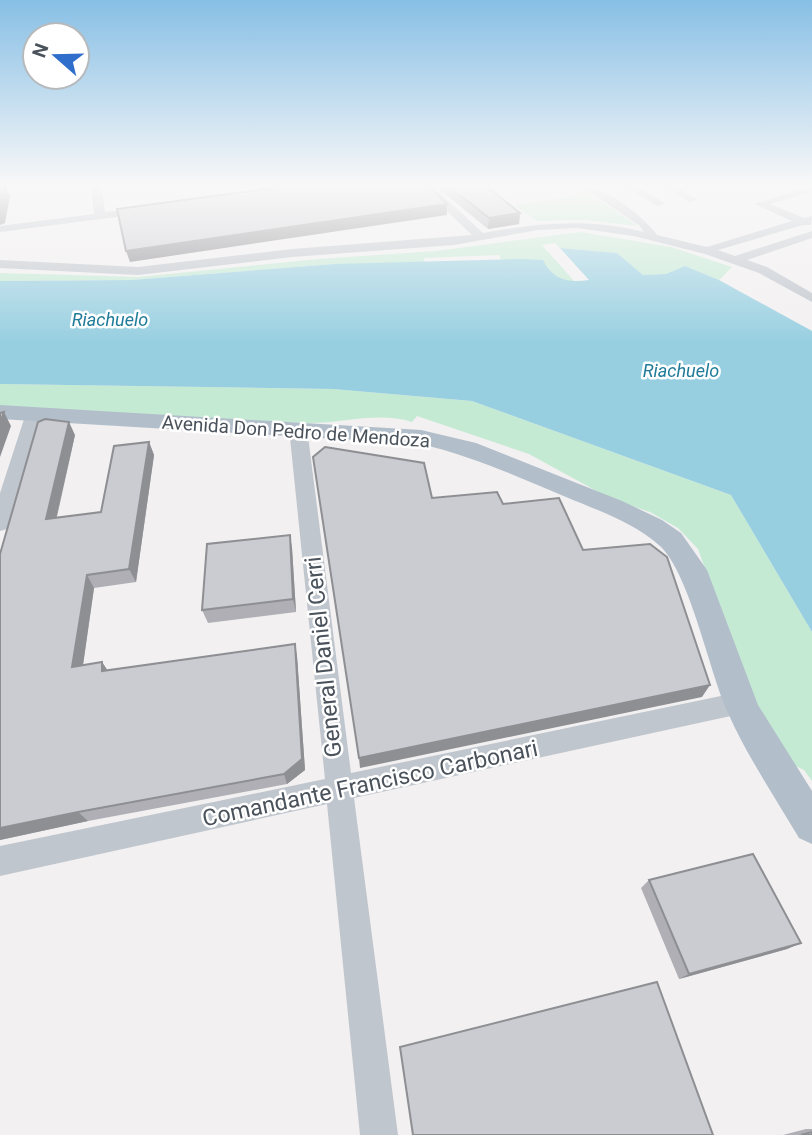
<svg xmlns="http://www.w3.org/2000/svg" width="812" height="1135" font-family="Roboto,sans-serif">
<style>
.green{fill:#c4ead4}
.water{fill:#97cfe1}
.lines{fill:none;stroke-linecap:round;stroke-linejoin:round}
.minor{fill:#c0c6cd;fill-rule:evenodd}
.major{fill:#b3becb;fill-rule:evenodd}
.wall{fill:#afafb5}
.shaded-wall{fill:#8e8f93}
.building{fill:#cbccd2;stroke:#8e8f93;stroke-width:2}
.labels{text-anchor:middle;stroke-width:5;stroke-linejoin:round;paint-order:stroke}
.far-water-label{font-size:18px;font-style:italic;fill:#1f7b99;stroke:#fff}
.street-label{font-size:19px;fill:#4a525b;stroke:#fff}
.near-street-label{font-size:23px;fill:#4a525b;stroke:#fff}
</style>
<rect width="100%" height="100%" fill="#f2f0f0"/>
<path class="green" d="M588,193l50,33 -54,-6 -47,1 -23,-16z
M580,232l91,15 61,20 -13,13 -34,-14 -19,8 -23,1 -26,-22 -57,-5 -5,-5 -13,2 33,37 -12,-1 -41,-22 -20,2 -3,-6 -75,3 1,6h-90l-204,16 -131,1v-8l139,4 179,-18 118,-8z
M0,384l333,5 139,12 259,94 81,137v149l-8,-11 -23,-11 -28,-59 -55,-151 -20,-21 -28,-16 -37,-12 -84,-46 -112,-38 -5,6c-34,-11 -72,2 -106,1 -102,-3 -204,-11 -306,-17z"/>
<path class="water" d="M560,248l57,5 26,22 23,-1 19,-8 34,14 93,51v301l-81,-137 -259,-94 -139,-12 -333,-5v-103l131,-1 204,-16 187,-5 21,1c10,20 25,23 46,20z"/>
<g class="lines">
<path class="minor" d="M91,184h10l4,28 42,-5 5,3 -5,3 -147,19v-6l94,-12z
M256,184h10l6,10 -1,2h-8z
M419,184h11l53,49c57,-10 104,-15 161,-1l-4,-6 -62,-42c22,-1 67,33 79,51l50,12 85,-26 -37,-17 57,-18v6l-42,12 34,14 8,-2 -1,9h-8l-85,25 17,6 77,-25v7l-65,22 20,7 45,26v9l-53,-29 -54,-19 -71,-18 -57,-8 -39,2 -84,15 -162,12 -154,18 -138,-7v-8l138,7 154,-18 180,-14z
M621,184h12l33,20 -9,2z
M660,184h12l26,16 -9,2z
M34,408l8,5 -32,111 -3,5 -7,2v-38l26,-80z
M298,423l9,5 44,345 389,-81 9,3 3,8 -3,8 -9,3 -386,84 44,337h-38l-33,-331 -327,72v-30l325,-67 -36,-351z"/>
<path class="major" d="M0,405l421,25 55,13 146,58 40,19 19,13 26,37 51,135 54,86v53l-13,-6c-24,-41 -52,-82 -71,-125 -19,-42 -38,-139 -68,-167 -25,-23 -63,-36 -94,-49 -48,-20 -94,-41 -145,-53l-421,-25z"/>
</g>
<path class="wall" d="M433,184h51l36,29 -1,11 -31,5z
M75,435l-18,82 44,-5 48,-70 5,13 -18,127 -42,6 -11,77 19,-3 5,8 190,-14 8,114 -18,14 -199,37 -88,19v-286z
M292,548l4,64 -88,11 -6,-13z
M649,880l152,63 -14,6 -108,30 -38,-91z
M806,1129h6v6h-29z"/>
<path class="shaded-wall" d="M5,184l5,12 -5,27 -5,2v-19z
M447,204v11l-317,47 -4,-11z
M520,213l-1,11 -31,5 1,-11z
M4,412l7,14 -11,31v-35z
M69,422l6,13 -22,97 -7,-13z
M149,442l5,13 -18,127 -7,-13z
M290,535l2,13 4,64 -3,-13z
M87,575l7,13 -13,91 -9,-12z
M295,644l2,12 8,114 -18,14 -3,-10z
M102,662l8,12 -8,-3z
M710,685l-8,12 -342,71 -1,-10z
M78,812l10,9 -88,19v-12z
M801,943l-14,6 -108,30 10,-5z"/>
<path class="building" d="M0,184h5l-5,22z
M303,184h124l20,20 -321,47 -9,-42z
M446,184h38l36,29 -31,5z
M4,412l-4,10v-9z
M45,419l24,3 -23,97 55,-7 13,-66 35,-4 -20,127 -42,6 -15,92 30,-5v9l193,-27 7,115 -18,15 -206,38 -78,16v-274l38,-132z
M325,447l99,16 8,35 65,-6 6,12 56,-6 24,52 67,-6 17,13 43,128 -351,73 -46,-301z
M290,535l3,64 -91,11 5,-66z
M753,854l48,89 -112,31 -40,-94z
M657,982l56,153h-300l-13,-88z
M812,1132v3h-11z"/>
<linearGradient id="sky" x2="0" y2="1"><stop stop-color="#87bfe5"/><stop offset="0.54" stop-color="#f9f8f8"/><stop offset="1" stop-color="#f9f8f8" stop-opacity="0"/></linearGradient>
<rect width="812" height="343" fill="url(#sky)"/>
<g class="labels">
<g class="far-water-label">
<text x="110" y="326">Riachuelo</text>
<text x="681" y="377">Riachuelo</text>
</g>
<g class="street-label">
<text transform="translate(296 431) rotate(4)" y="7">Avenida Don Pedro de Mendoza</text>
</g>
<g class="near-street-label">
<text transform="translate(323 657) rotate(-96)" y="8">General Daniel Cerri</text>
<text transform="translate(370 783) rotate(-12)" y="8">Comandante Francisco Carbonari</text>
</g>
</g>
<g transform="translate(56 56) rotate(290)"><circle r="33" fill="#ffffff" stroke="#b7babd" stroke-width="2"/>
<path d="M0-5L12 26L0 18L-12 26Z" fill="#306ecc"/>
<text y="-10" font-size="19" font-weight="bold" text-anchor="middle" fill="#4a525b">N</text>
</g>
</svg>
